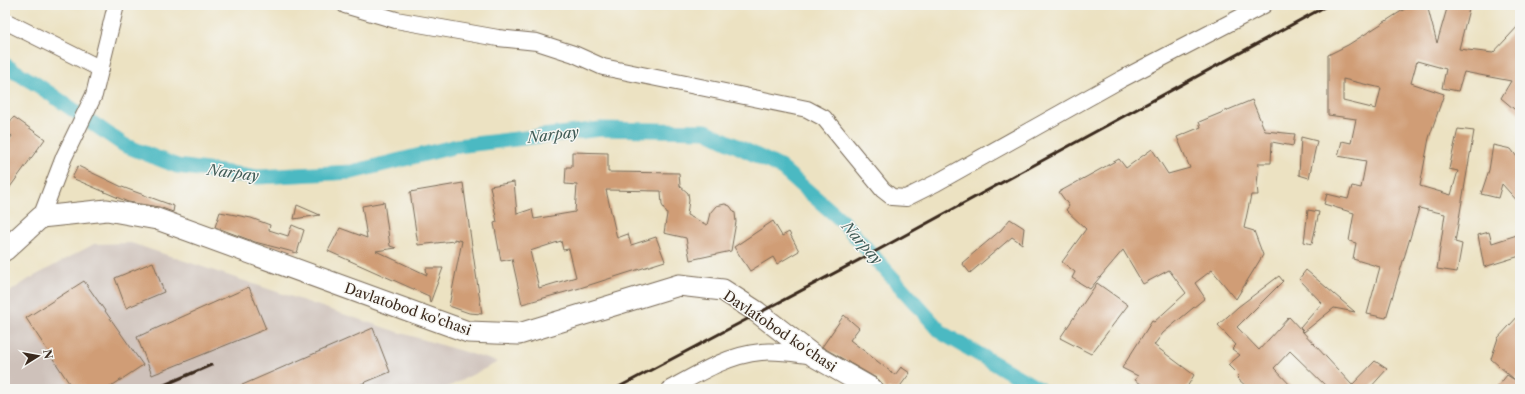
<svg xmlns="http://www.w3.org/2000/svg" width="1525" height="394" font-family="'Libre Caslon Text',serif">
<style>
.industrial{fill:#cec1ba}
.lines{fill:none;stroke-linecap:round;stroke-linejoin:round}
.canal{stroke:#4bb9c2;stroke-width:15}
.building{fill:#d09d76;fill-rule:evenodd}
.minor-casing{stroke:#796a57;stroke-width:18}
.tertiary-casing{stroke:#796a57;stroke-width:23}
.minor{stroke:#fff;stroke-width:16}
.tertiary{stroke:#fff;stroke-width:21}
.rail{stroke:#3b2a1e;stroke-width:3}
.labels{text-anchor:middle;stroke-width:3;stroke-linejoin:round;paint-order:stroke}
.street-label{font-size:14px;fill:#3b2a1e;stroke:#f6f6f2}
.water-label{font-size:15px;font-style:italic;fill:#415c57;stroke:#f6f6f2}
</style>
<rect width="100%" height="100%" fill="#f6f6f2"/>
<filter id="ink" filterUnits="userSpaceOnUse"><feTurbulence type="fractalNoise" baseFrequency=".025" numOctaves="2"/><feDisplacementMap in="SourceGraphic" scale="8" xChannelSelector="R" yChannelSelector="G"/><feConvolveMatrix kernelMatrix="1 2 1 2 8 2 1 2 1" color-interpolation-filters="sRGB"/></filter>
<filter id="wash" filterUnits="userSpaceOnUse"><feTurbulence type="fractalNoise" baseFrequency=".012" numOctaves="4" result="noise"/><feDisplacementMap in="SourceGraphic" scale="16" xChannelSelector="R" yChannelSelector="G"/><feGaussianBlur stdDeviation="0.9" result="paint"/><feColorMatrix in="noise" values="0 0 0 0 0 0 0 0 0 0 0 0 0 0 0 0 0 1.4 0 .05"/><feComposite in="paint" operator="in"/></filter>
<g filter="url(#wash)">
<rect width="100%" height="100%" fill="#ece2c2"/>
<path class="industrial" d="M131,243l257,86 110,33 -54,27h-439v-94l24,-16 65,-35z"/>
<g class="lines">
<path class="canal" d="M5,65l34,21 85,59 53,21 81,11 94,-5 105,-26 144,-17 105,2 74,36 60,52 102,114 97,56"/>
</g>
<g id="blocks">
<path class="building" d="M1411,5h16l10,38 11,-38h22l-11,44 34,4 27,-29v90l-19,-16 10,-17 -47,-9 -6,19 -16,-3 4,-19 -29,-8 -6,22 33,11 -15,44 -9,48 31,9 7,-24 -9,-2 9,-40 16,2 -19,111 7,2 -5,28 -20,-3 8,-55 -26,-6 -33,110 -19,-4 13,-47 -27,-8 3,-16 -7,-2 5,-28 -30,-9 3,-10 21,5 4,-13 9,2 5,-27 -28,-5 4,-15 9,2 5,-24 -28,-4v-60l20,-10zM1343,79l38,9 -5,21 -33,-8z
M1252,100l13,31 30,3 -2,12 -21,-4 -1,21h-12l-2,22 1,10h-7l-7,33 10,3 9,24 -27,44 -24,-29 -17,13 10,15 -42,35 -9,12 40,30 -8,14h-37l-14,-9 3,-4 -16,-8 30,-47 2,1 32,-29 -17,-23 -26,14 -20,-34 -33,39 -18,-11 3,-6 -13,-10 24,-33 -20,-19 3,-4 -10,-14 60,-33 7,9 26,-19 16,25 22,-6 -13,-31 24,-10 -2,-5z
M14,117l31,22 -40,55v-48l7,-10 -7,-7v-2z
M1301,137l16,4 -8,37 -10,-3z
M1493,145l18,4 9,12v43l-18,-20 -4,14 -17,-4 8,-24z
M572,152l36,1v19l71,1 1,13 8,7 1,7 -2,15 20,10 3,-12 6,-7 9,-2 5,2 5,7 1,9 -5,29 -41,9 -4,-22 -22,-5 3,-19 -5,-9 -1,-14 -55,-1 11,48 11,-4 3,11 25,-8 9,24 -85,27 -58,16 -10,-45 -11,2 -7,-38 3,-1 -7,-36 24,-4 3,32 15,-5 2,10 41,-7 2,-27 -12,-1 1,-17h6zM561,241l2,9 6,-1 7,28 -37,11 -9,-37z
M78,166l44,21 52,19 -1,6 -14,-5 -31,-5 -56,-24z
M463,183l12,84 7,47 -13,-1 -20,-7 13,-65 -8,-2v2l-36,4 -8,-53z
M384,202l6,44 6,2 -20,3 51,24 -1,-7h17l-13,35 -1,-7 -101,-45 12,-23 27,10 -5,-32z
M297,205l23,10 -26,4z
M1308,210l11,2 -7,32 -8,-2z
M220,212l31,6 19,7 -1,5 19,6 4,-11 12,5 -7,23 -42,-11 -40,-15z
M1010,219l14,9 -2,16 -10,-7 -42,36 -8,-10 39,-33z
M773,221l9,15 7,-4 10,19 -22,13 -4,-7 -23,14 -16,-24z
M1489,232l3,11 28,-9v22l-36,11 -6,-32z
M153,262l11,30 -38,16 -11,-30z
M1306,270l49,42 -21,-4 -30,24 -4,-4 22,-25 -23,-24z
M1279,276l4,5 -46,46 22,23 30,-33 63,68 23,-24 12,8 -18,20h-40l-39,-38 -16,17 20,21h-45l-12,-11 2,-2 -11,-11 12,-10 -8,-6 4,-4 -18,-20 20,-18z
M84,281l59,84 -36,24h-34l-47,-71z
M1097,283l31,22 -37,49 -31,-16z
M249,287l17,42 -114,46 -15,-38z
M1520,314v59l-5,7 -24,-21 7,-21z
M844,315l15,13 -9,12 45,35 6,-8 9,6 -12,16h-13l-3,-6 -4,-4 -56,-32z
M373,328l17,44 -41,17h-116z
M1507,375l13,8v6h-24z"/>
</g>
</g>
<g filter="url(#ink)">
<use href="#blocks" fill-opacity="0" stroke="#796a57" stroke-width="1"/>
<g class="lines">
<g class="minor-casing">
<path id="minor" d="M345,5l51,15 102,18 39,4 37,12 29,13 204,42 17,9 59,72 9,7 14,1 30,-15 184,-103 144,-75
M5,21l96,48
M41,217l23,-60 30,-62 22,-90
M670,389c29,-16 58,-34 91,-37 17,-2 36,2 53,4"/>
</g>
<g class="tertiary-casing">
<path id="tertiary" d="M5,250l36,-33 66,-7 50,9 311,113 51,2 160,-49 44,5 34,22 57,44 58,33"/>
</g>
<use href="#minor" class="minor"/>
<use href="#tertiary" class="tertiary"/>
<path class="rail" d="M155,389l56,-24
M615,389l263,-139 450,-245"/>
</g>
</g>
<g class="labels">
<g class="street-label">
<text transform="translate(408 309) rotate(19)" y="5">Davlatobod ko'chasi</text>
<text transform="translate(780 331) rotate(34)" y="5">Davlatobod ko'chasi</text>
</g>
<g class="water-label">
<text transform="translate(553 135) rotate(-7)" y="5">Narpay</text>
<text transform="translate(233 173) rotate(7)" y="5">Narpay</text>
<text transform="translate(862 243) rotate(48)" y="5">Narpay</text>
</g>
</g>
<rect width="1525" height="394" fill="none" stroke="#f6f6f2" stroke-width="20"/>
<g transform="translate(38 356) rotate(79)" stroke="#f6f6f2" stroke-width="3" paint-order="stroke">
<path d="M0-3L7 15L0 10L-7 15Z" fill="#3b2a1e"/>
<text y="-6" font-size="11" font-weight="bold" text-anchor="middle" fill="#3b2a1e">N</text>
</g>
</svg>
